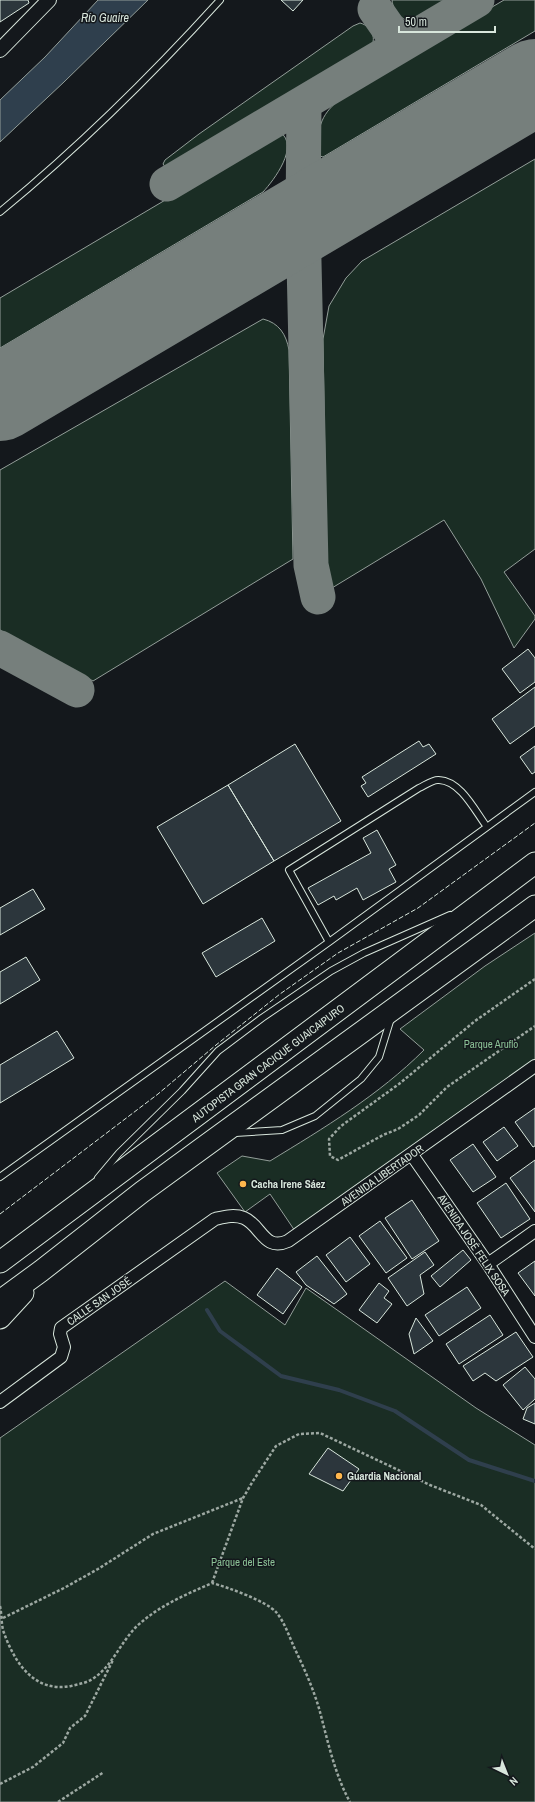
<svg xmlns="http://www.w3.org/2000/svg" width="535" height="1802" font-family="'Archivo Narrow',sans-serif">
<style>
.green{fill:#1a2d24;stroke:#939e99}
.water{fill:#2f3f4d;stroke:#939e99}
.lines{fill:none;stroke-linecap:round;stroke-linejoin:round}
.stream{stroke:#2f3f4d;stroke-width:4}
.taxiway{stroke:#767f7c;stroke-width:35}
.runway{stroke:#767f7c;stroke-width:86}
.building{fill:#2c363c;stroke:#d8e6dc}
.service-casing{stroke:#d8e6dc;stroke-width:8}
.minor-casing{stroke:#d8e6dc;stroke-width:14}
.tertiary-casing{stroke:#d8e6dc;stroke-width:16}
.motorway-casing{stroke:#d8e6dc;stroke-width:23}
.path{stroke:#9da8a2;stroke-width:2.5;stroke-dasharray:3 2;stroke-linecap:butt}
.service{stroke:#14181c;stroke-width:6}
.minor{stroke:#14181c;stroke-width:12}
.tertiary{stroke:#14181c;stroke-width:14}
.motorway{stroke:#14181c;stroke-width:21}
.fence{stroke:#d8e6dc;stroke-width:1;stroke-dasharray:5 2;stroke-linecap:butt}
.poi-dot{fill:#ffb74d;stroke:#14181c;stroke-width:1.5}
.labels{text-anchor:middle;stroke-width:3;stroke-linejoin:round;paint-order:stroke}
.park-label{font-size:11px;fill:#8ac095;stroke:#14181c}
.street-label{font-size:11px;fill:#d8e6dc;stroke:#14181c}
.poi-label{font-size:11px;font-weight:bold;fill:#d8e6dc;stroke:#14181c;text-anchor:start}
.water-label{font-size:12px;font-style:italic;fill:#d8e6dc;stroke:#14181c}
</style>
<rect width="100%" height="100%" fill="#14181c"/>
<path class="green" d="M392,0h60l-36,22c-12,1 -23,-10 -24,-22z
M504,0h31v31l-212,126 -3,-1c-2,-5 -2,-10 -2,-15 1,-26 13,-35 32,-50z
M360,23c12,3 18,17 9,26l-198,118 -5,1 -3,-4 2,-4 34,-26 154,-108z
M280,132c20,14 -6,48 -17,60l-263,156v-50z
M535,159v390l-31,23 31,44v3l-21,29 -33,-69 -37,-59 -117,71 -4,-252 6,-33 17,-28 16,-17z
M263,319c16,4 23,15 26,31l4,209 -200,122 -93,-51v-160z
M535,933v127l-240,171 -25,-37 -25,18 -28,-39 25,-17 28,5c54,-33 109,-66 154,-111l-24,-21 85,-63z
M225,1281l60,44 21,-37 170,120 59,37v357h-535v-364z"/>
<path class="water" d="M98,0h50l-84,82 -64,60v-42l45,-43z"/>
<g class="lines">
<path class="stream" d="M207,1310l13,21 61,45 58,14 56,21 74,49 66,21"/>
<path class="taxiway" d="M375,9l25,36
M304,103l-1,116 8,346 7,32
M167,184l310,-184
M0,648l77,42"/>
<path class="runway" d="M0,398l535,-316"/>
</g>
<path class="building" d="M0,0h28l1,3 -29,19z
M281,0h22l-10,11z
M528,649l7,9v24l-15,11 -18,-24z
M535,687v39l-25,18 -18,-25z
M419,741l4,6 6,-3 7,10 -68,43 -7,-11 5,-3 -4,-6z
M295,744l46,77 -67,40 -46,-76z
M535,746v26l-3,2 -12,-17z
M228,785l46,76 -71,43 -46,-77z
M377,830l19,35 -7,4 7,13 -33,18 -6,-12 -21,12 -2,-4 -16,9 -10,-17 63,-35 -8,-15z
M33,889l12,20 -45,26v-27z
M262,918l13,23 -59,36 -14,-24z
M26,957l14,23 -40,24v-32z
M57,1031l17,27 -74,45v-38z
M535,1108v38l-2,1 -18,-25z
M504,1127l14,19 -21,15 -14,-19z
M473,1144l23,33 -23,15 -23,-32z
M535,1160v52l-25,-34z
M506,1183l24,36 -29,19 -24,-35z
M412,1200l27,41 -27,18 -27,-41z
M380,1221l27,37 -21,15 -27,-37z
M350,1237l20,27 -24,18 -20,-27z
M463,1250l8,10 -31,27 -9,-11z
M425,1252l9,13 -14,10 4,19 -17,12 -19,-28z
M317,1256l30,38 -13,10 -28,-19 -10,-13z
M535,1261v35l-17,-23z
M277,1268l25,19 -19,27 -26,-19z
M379,1283l10,8 -5,7 8,6 -15,19 -18,-13z
M467,1287l14,21 -42,28 -14,-21z
M490,1315l13,20 -44,29 -13,-20z
M416,1318l17,23 -19,13 -5,-20z
M516,1332l17,25 -37,24 -11,-8 -12,8 -10,-15z
M525,1367l10,12v20l-12,11 -20,-25z
M535,1403v21l-12,-5 4,-11z
M328,1448l31,21 -16,22 -34,-17z"/>
<g class="lines">
<g class="service-casing">
<path id="service" d="M0,212c79,-65 152,-137 220,-212
M329,942l-40,-72 130,-82c5,-2 14,-9 20,-8 22,1 36,31 48,47
M235,1133l47,-3 33,-14 46,-37 18,-22 12,-39
M0,1177l329,-235 206,-150
M98,1178l21,-25 63,-62 36,-40 44,-33 69,-47 33,-18 86,-38"/>
</g>
<g class="minor-casing">
<path id="minor" d="M412,1155l76,109 47,73
M488,1264l47,-33
M0,1402l61,-45 3,-10 -4,-13 1,-6 154,-109c9,-2 19,-5 29,-1 17,7 20,34 44,23l247,-175"/>
</g>
<g class="tertiary-casing">
<path id="tertiary" d="M0,50l49,-50"/>
</g>
<g class="motorway-casing">
<path id="motorway" d="M0,1262l535,-399
M0,1301l41,-30 101,-79 393,-286
M0,1318l23,-25"/>
</g>
<path class="path" d="M535,979l-60,42 -76,63 -58,42 -12,13 1,17 8,4 45,-25 15,-6 21,-14 28,-28 88,-61
M212,1583l31,-85 10,-17 23,-35 23,-12 21,-1 110,52 51,20 54,44
M0,1606c2,9 1,19 4,27 11,30 30,60 67,53 8,-2 16,-3 23,-8 18,-12 27,-36 42,-51 22,-21 49,-32 76,-44 15,4 54,18 64,29 8,9 13,24 18,35 10,21 20,43 26,65 8,30 15,63 30,90
M3,1618l61,-30 34,-19 55,-35 90,-36
M0,1784l33,-17 30,-24 7,-15 15,-12 28,-56
M58,1802l46,-30"/>
<use href="#service" class="service"/>
<use href="#minor" class="minor"/>
<use href="#tertiary" class="tertiary"/>
<use href="#motorway" class="motorway"/>
<path class="fence" d="M0,1214l158,-120 58,-49 64,-51 58,-41 80,-45 117,-85"/>
</g>
<g class="poi-dot">
<circle cx="243" cy="1184" r="4"/>
<circle cx="339" cy="1476" r="4"/>
</g>
<g class="labels">
<g class="park-label">
<text x="491" y="1048">Parque Aruflo</text>
<text x="243" y="1566">Parque del Este</text>
</g>
<g class="street-label">
<text transform="translate(268 1063) rotate(-37)" y="4">AUTOPISTA GRAN CACIQUE GUAICAIPURO</text>
<text transform="translate(382 1175) rotate(-35)" y="4">AVENIDA LIBERTADOR</text>
<text transform="translate(474 1245) rotate(56)" y="4">AVENIDA JOSÉ FELIX SOSA</text>
<text transform="translate(99 1301) rotate(-35)" y="4">CALLE SAN JOSÉ</text>
</g>
<g class="poi-label">
<text x="251" y="1188">Cacha Irene Sáez</text>
<text x="347" y="1480">Guardia Nacional</text>
</g>
<g class="water-label">
<text x="105" y="22">Río Guaire</text>
</g>
</g>
<g transform="translate(507 1774) rotate(137)" stroke="#14181c" stroke-width="3" paint-order="stroke">
<path d="M0-3L7 15L0 10L-7 15Z" fill="#d8e6dc"/>
<text y="-6" font-size="11" font-weight="bold" text-anchor="middle" fill="#d8e6dc">N</text>
</g>
<path d="M399 26v6h96v-6" fill="none" stroke="#d8e6dc" stroke-width="2"/>
<text x="405" y="26" font-size="12" fill="#d8e6dc" stroke="#14181c" stroke-width="3" paint-order="stroke">50 m</text>
</svg>
